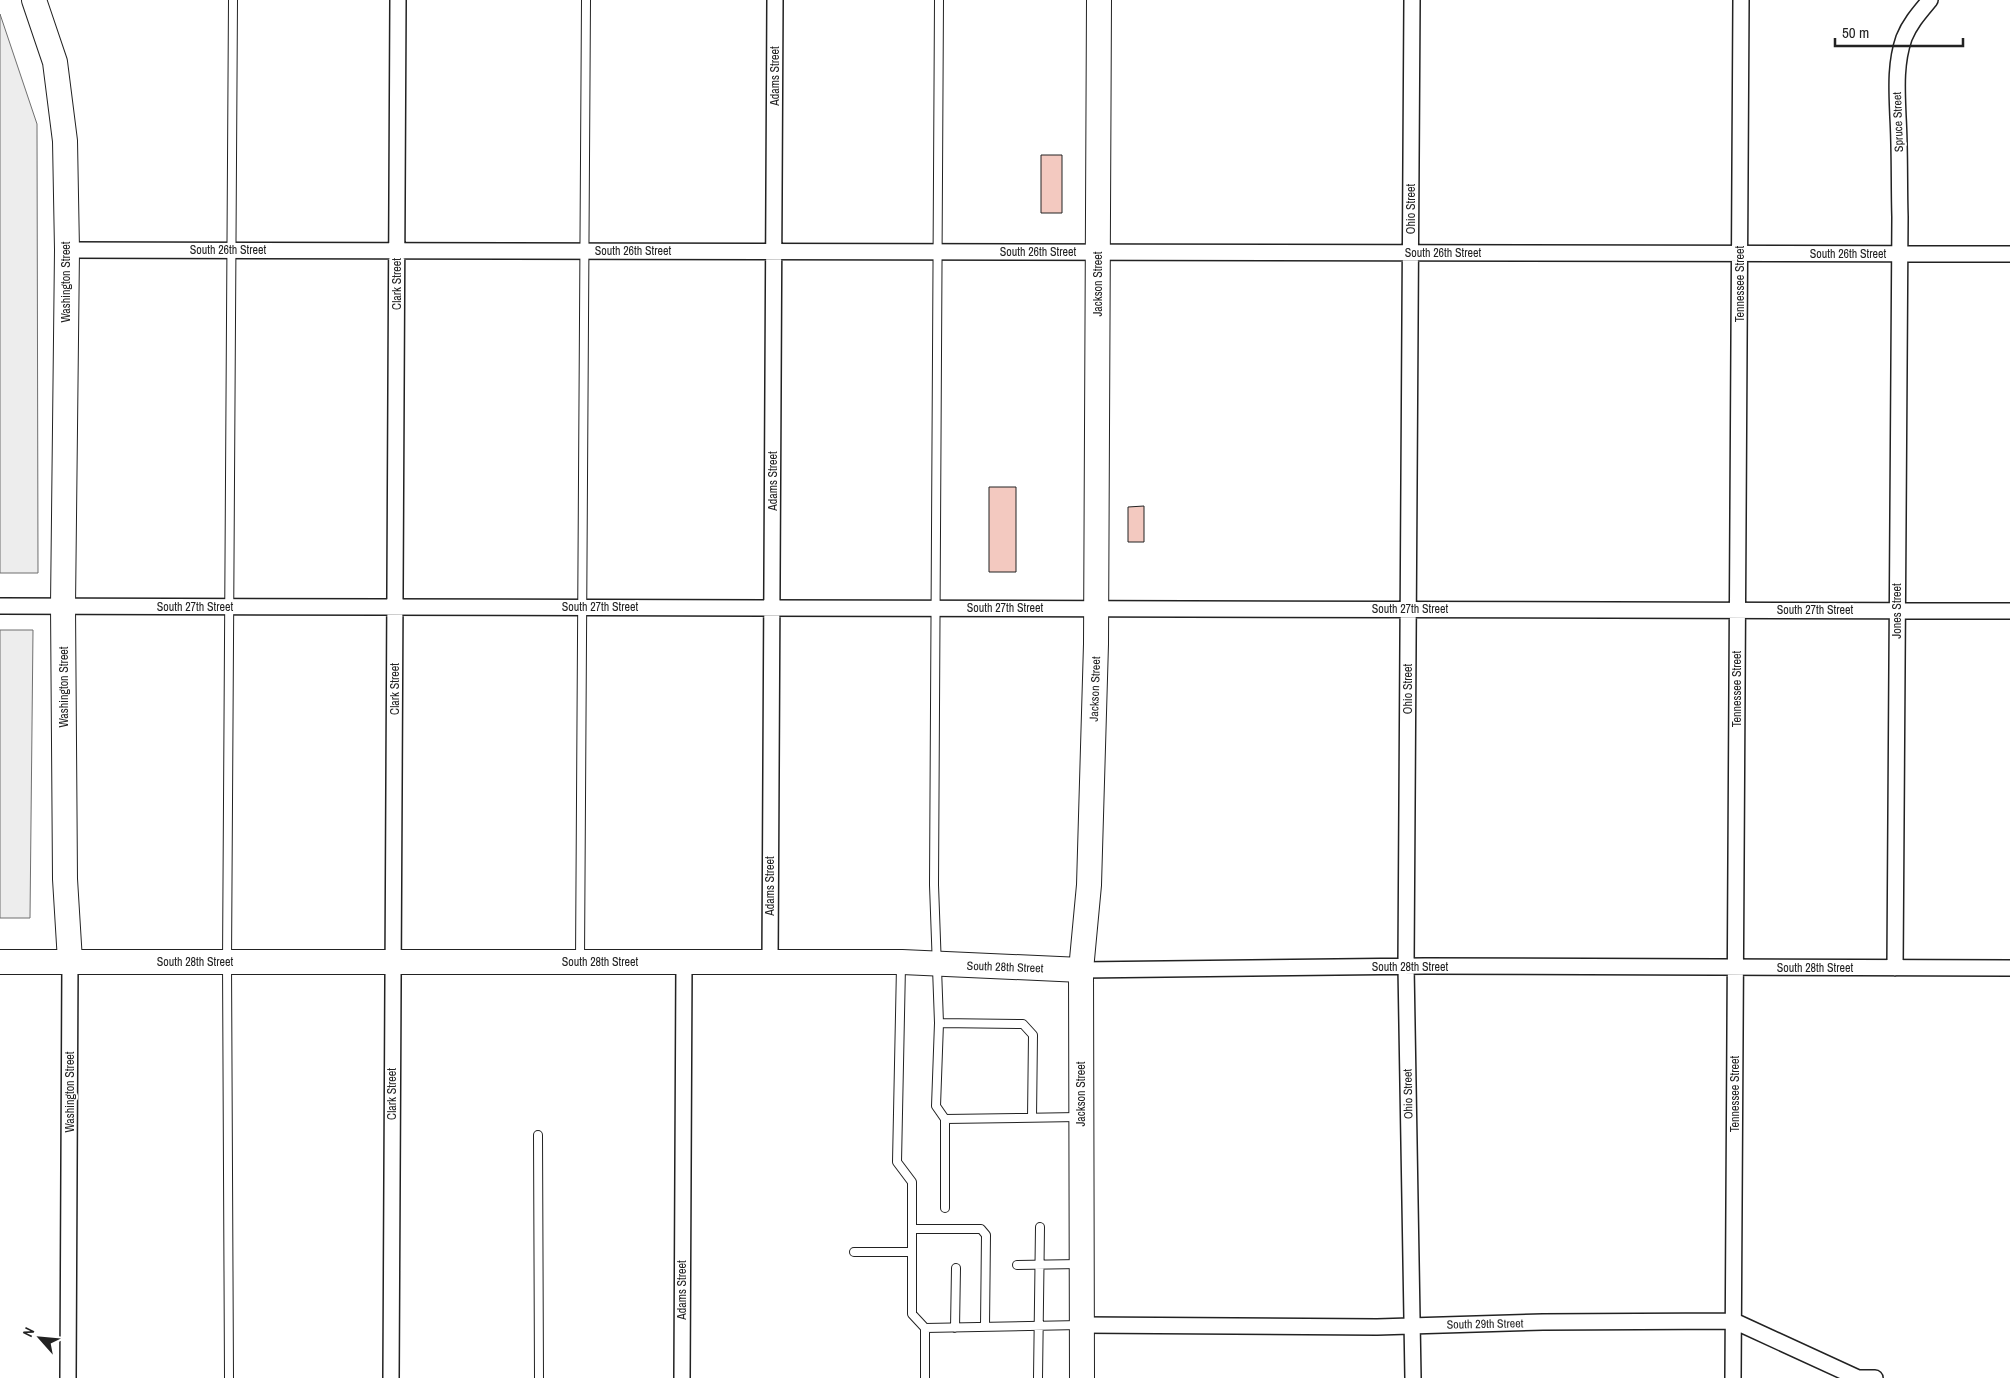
<svg xmlns="http://www.w3.org/2000/svg" width="2010" height="1378" font-family="'Archivo Narrow',sans-serif">
<style>
.parking{fill:#ededed;stroke:#6f6f6f}
.building{fill:#f3c9c0;stroke:#222}
.lines{fill:none;stroke-linecap:round;stroke-linejoin:round}
.lane-casing{stroke:#222;stroke-width:10}
.street-casing{stroke:#222;stroke-width:18}
.primary-casing{stroke:#222;stroke-width:26}
.lane{stroke:#fff;stroke-width:8}
.street{stroke:#fff;stroke-width:15}
.primary{stroke:#fff;stroke-width:24}
.labels{text-anchor:middle;stroke-width:4;stroke-linejoin:round;paint-order:stroke}
.street-label{font-size:12px;fill:#222;stroke:#fff}
</style>
<rect width="100%" height="100%" fill="#fff"/>
<path class="parking" d="M0,14l37,110 1,449h-38z
M0,630h33l-3,288h-30z"/>
<path class="building" d="M1041,155h21v58h-21z
M989,487h27v85h-27z
M1144,506v36h-16v-35z"/>
<g class="lines">
<g class="lane-casing">
<path id="lane" d="M939,0l-5,885 5,138 -3,83 9,13v89
M580,960l6,-960
M901,966l-4,196 15,20v132l13,14
M939,1023l84,1 10,11 -1,82
M945,1119l133,-2
M538,1135l1,243
M912,1229h69l5,6 -1,91
M854,1252h58
M1017,1265l63,-1
M955,1328l1,-60
M229,1378l-2,-416 6,-962
M925,1378v-50l155,-3
M1038,1378l2,-151"/>
</g>
<g class="street-casing">
<path id="street" d="M1412,0l-6,966 7,412
M67,250l1943,4
M0,606l2010,5
M770,963l5,-963
M1895,968l5,-751c-1,-33 0,-66 -2,-100 -1,-26 -3,-53 6,-79 6,-15 16,-26 26,-38
M1081,970l344,-4 585,2
M1082,1325l295,2 166,-5 191,-1 124,57h17
M68,1378l2,-417
M391,1378l7,-1378
M682,1378l2,-416
M1733,1378l8,-1378"/>
</g>
<g class="primary-casing">
<path id="primary" d="M34,0l21,62 10,79 2,109 -4,356 2,273 5,82
M0,962h902l179,8
M1082,1378l-1,-408 8,-85 7,-241 3,-644"/>
</g>
<use href="#lane" class="lane"/>
<use href="#street" class="street"/>
<use href="#primary" class="primary"/>
</g>
<g class="labels">
<g class="street-label">
<text transform="translate(775 76) rotate(-90)" y="4">Adams Street</text>
<text transform="translate(1898 122) rotate(-92)" y="4">Spruce Street</text>
<text transform="translate(1411 209) rotate(-90)" y="4">Ohio Street</text>
<text x="228" y="254">South 26th Street</text>
<text x="633" y="255">South 26th Street</text>
<text x="1038" y="256">South 26th Street</text>
<text x="1443" y="257">South 26th Street</text>
<text x="1848" y="258">South 26th Street</text>
<text transform="translate(66 282) rotate(-90)" y="4">Washington Street</text>
<text transform="translate(397 284) rotate(-90)" y="4">Clark Street</text>
<text transform="translate(1098 284) rotate(-90)" y="4">Jackson Street</text>
<text transform="translate(1740 284) rotate(-90)" y="4">Tennessee Street</text>
<text transform="translate(773 481) rotate(-90)" y="4">Adams Street</text>
<text x="195" y="611">South 27th Street</text>
<text x="600" y="611">South 27th Street</text>
<text x="1005" y="612">South 27th Street</text>
<text x="1410" y="613">South 27th Street</text>
<text x="1815" y="614">South 27th Street</text>
<text transform="translate(1897 611) rotate(-90)" y="4">Jones Street</text>
<text transform="translate(64 687) rotate(-90)" y="4">Washington Street</text>
<text transform="translate(395 689) rotate(-90)" y="4">Clark Street</text>
<text transform="translate(1095 689) rotate(-88)" y="4">Jackson Street</text>
<text transform="translate(1408 689) rotate(-90)" y="4">Ohio Street</text>
<text transform="translate(1737 689) rotate(-90)" y="4">Tennessee Street</text>
<text transform="translate(770 886) rotate(-90)" y="4">Adams Street</text>
<text x="195" y="966">South 28th Street</text>
<text x="600" y="966">South 28th Street</text>
<text transform="translate(1005 967) rotate(2)" y="4">South 28th Street</text>
<text x="1410" y="971">South 28th Street</text>
<text x="1815" y="972">South 28th Street</text>
<text transform="translate(70 1092) rotate(-90)" y="4">Washington Street</text>
<text transform="translate(392 1094) rotate(-90)" y="4">Clark Street</text>
<text transform="translate(1081 1094) rotate(-90)" y="4">Jackson Street</text>
<text transform="translate(1408 1094) rotate(-91)" y="4">Ohio Street</text>
<text transform="translate(1735 1094) rotate(-90)" y="4">Tennessee Street</text>
<text transform="translate(682 1290) rotate(-90)" y="4">Adams Street</text>
<text transform="translate(1485 1324) rotate(-1)" y="4">South 29th Street</text>
</g>
</g>
<g transform="translate(40 1338) rotate(297)" stroke="#ffffff" stroke-width="4" paint-order="stroke">
<path d="M0-4L9 19L0 12L-9 19Z" fill="#222222"/>
<text y="-8" font-size="14" font-weight="bold" text-anchor="middle" fill="#222222">N</text>
</g>
<path d="M1835 38v8h128v-8" fill="none" stroke="#222222" stroke-width="2.5"/>
<text x="1842" y="38" font-size="15" fill="#222222" stroke="#ffffff" stroke-width="4" paint-order="stroke">50 m</text>
</svg>
